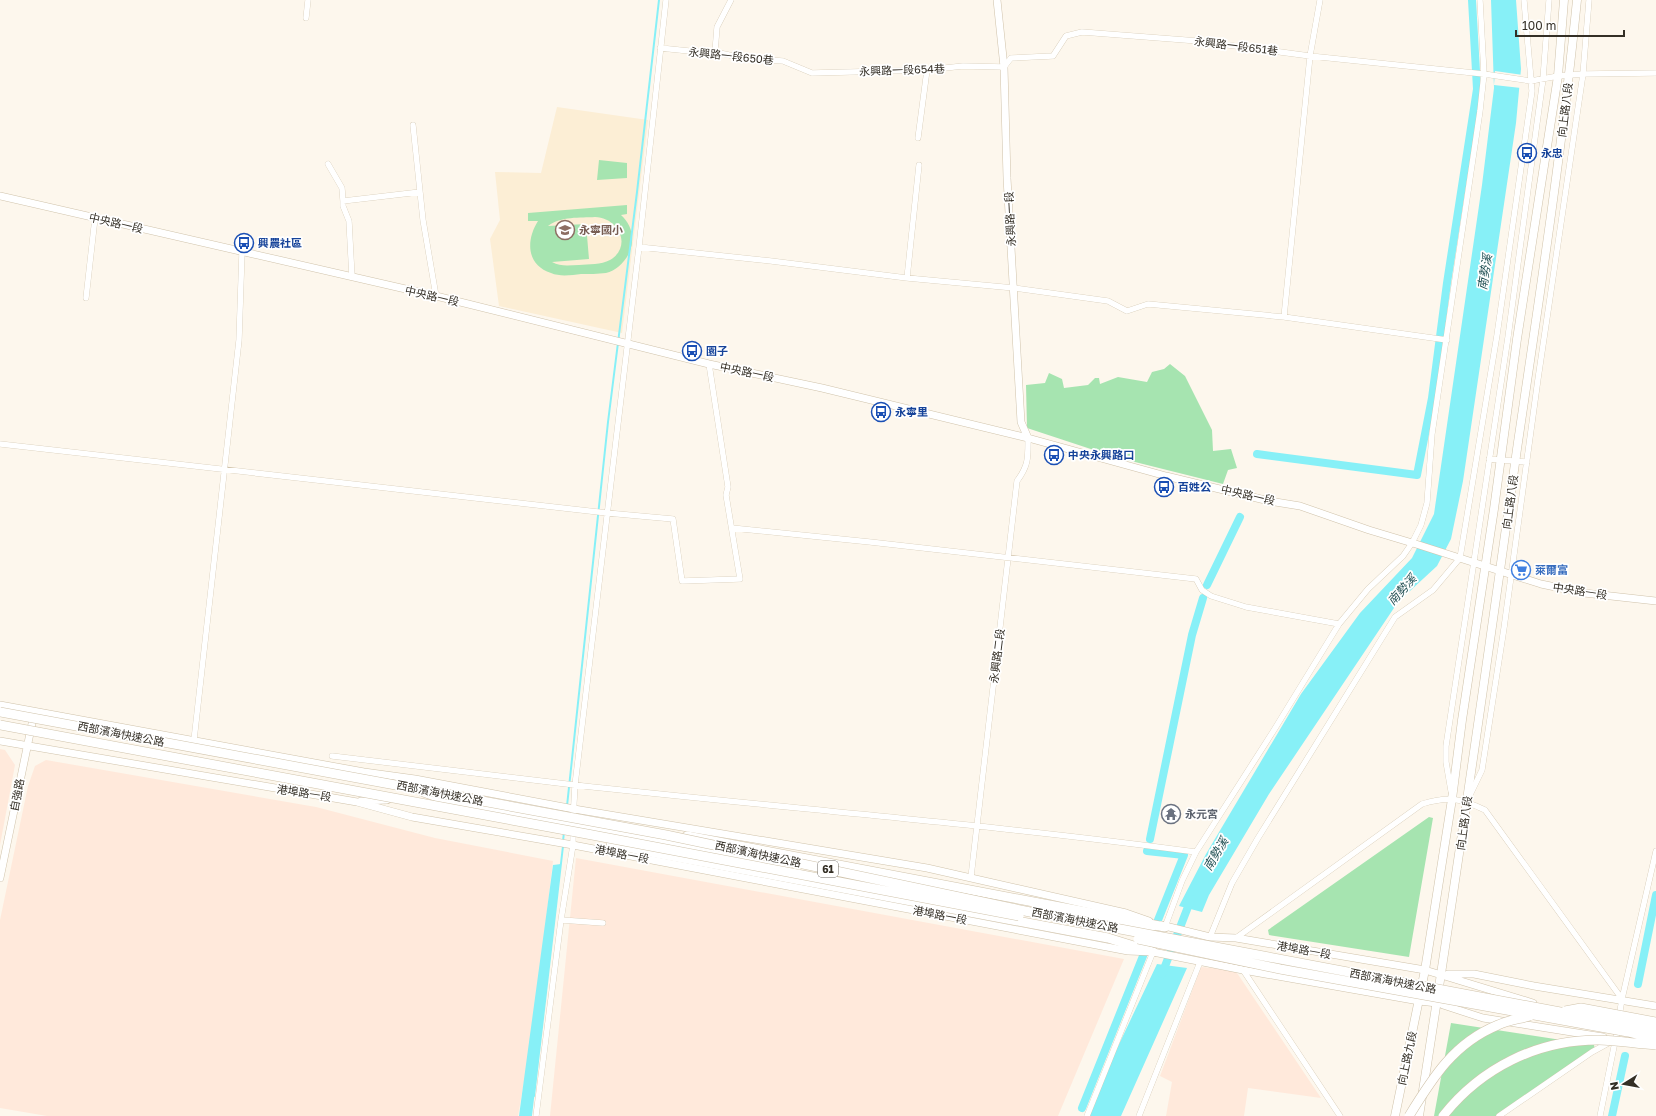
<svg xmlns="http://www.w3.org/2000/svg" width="1656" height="1116" font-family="'Golos Text','Noto Sans TC',sans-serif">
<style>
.industrial{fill:#ffe9db}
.built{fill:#fceed5}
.green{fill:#a6e4b0;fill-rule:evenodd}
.water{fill:#87f0f7}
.pier{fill:#fdf7ed}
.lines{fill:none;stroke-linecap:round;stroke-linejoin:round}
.stream{stroke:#87f0f7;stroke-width:2}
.canal{stroke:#87f0f7;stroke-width:8}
.minor-casing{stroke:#d0c3ab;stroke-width:6}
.tertiary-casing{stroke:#d0c3ab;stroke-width:8}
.secondary-casing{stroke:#d0c3ab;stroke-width:9}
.trunk-casing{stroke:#d0c3ab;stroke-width:10}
.minor{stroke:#fff;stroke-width:5.5}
.tertiary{stroke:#fff;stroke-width:7}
.secondary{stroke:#fff;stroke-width:8}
.trunk{stroke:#fff;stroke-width:9}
.trunk-bridge-casing{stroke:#d0c3ab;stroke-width:10;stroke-linecap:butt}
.trunk-bridge{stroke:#fff;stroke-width:9}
.labels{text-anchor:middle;stroke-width:3.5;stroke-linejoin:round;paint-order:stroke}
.shield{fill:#fff;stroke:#716d67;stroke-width:1}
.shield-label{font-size:10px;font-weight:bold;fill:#342f26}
.street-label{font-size:11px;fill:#342f26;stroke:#fff}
.transit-label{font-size:11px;font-weight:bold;fill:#164399;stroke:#fff;text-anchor:start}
.education-label{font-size:11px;font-weight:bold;fill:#785e54;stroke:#fff;text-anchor:start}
.shop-label{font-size:11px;font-weight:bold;fill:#366cbe;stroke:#fff;text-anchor:start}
.worship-label{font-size:11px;font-weight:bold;fill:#5b616d;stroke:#fff;text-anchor:start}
.water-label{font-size:12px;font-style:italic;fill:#1f4e52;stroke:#fff}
</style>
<rect width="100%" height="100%" fill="#fdf7ed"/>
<path class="industrial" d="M0,749l5,1 10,15 -15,80z
M46,760l270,47 119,31 118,23 -20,169 -15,86h-471l-47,-8v-188l28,-134 7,-20z
M576,858l548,101 -66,157h-508z
M1201,967l34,3 86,128 -73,-10 -4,28h-78l6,-34 -12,-6z"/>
<path class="built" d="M557,107l91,13 -26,213 -123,-27 -9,-67 10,-19 -5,-48 46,1z"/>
<path class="green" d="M599,160l28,3v15l-30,2z
M627,205v9l-6,1c8,7 12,17 11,27 -1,14 -13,28 -26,31 -8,1 -17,1 -25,1 -9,1 -21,3 -30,-1 -25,-8 -25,-33 -13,-52h-10v-8zM595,217c25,1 37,30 15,43 -9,5 -21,4 -31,5 -9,0 -18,2 -27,-3l37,-3 -3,-35 -38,2c13,-10 32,-8 47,-9z
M1170,364l15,12 27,54 1,21 18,-2 6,19 -9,2 -5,14 -108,-27 -88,-29 -1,-43 19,-2 4,-10 13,6 2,9 24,-3 7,-7h4l1,6 18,-7 29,5 5,-10 12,-3z
M1429,817l4,1 -24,139 -140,-22 -1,-5z
M1451,1023l143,22 1,4 -99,67h-62z"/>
<path class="water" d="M1491,0h25l5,69 -5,54 -53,358 -12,58 -14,27 -39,36 -129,192 -60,101 -7,17 -23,-6 27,-52 95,-160 59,-81 52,-55 22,-44 48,-329 12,-97z
M561,864l-29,252h-13l34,-251z
M1157,964l30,4 -66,148h-36z"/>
<path class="pier" d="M1495,71l28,4 -2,13 -27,-3z"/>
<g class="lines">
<path class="stream" d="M567,806l41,-384 29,-230 22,-192
M563,841l1,-9
M534,1096l29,-250"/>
<path class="canal" d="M1257,454l160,21 15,-77 15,-115 30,-194 -5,-89
M1207,585l33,-68
M1150,839l42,-204 11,-37
M1147,851l37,4 -26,65
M1162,974l29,-75
M1638,984l18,-89
M1082,1108l61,-152
M1612,1116l13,-60"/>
<g class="minor-casing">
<path id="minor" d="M306,18l2,-18
M660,48l39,4h16l28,6 40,3 29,12 115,-3 36,-4 41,1 7,-9 42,-2 13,-20 16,-4 116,9 112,15 174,18 47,7 27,-5 25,-2 73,-1
M715,52l2,-25 14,-27
M413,125l10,95 13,76
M918,138l9,-68
M328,164l14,24 1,13
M639,247l132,14 136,17 107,10 94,13 19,10 21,-7 136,13 163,23
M352,277l-3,-56 -6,-15v-5l77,-9
M907,278l12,-113
M86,298l9,-80
M1284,317l26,-261 10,-56
M0,444l607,69 66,6 9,62 58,-2 -14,-84 2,-8 -19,-123
M1489,459l38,3
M732,528l138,14 326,37 6,11 9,6 35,11 93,17
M194,740l45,-400 3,-88
M332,756c81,9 162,20 243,29 207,23 414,39 621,67
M1451,791l-5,-29v-16l62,-409 35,-258 6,-79
M1469,797l13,-27 22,-142 34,-249 45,-305 6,-74
M573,820l2,-35 64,-538 27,-247
M971,877l46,-396c12,-16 11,-24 11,-43
M561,920l42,3
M1165,927l17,-46 14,-29 78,-122 65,-106 29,-35 35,-33 9,-13 9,-18 6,-22 5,-69 48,-323 4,-37 -4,-74
M1210,937l22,-54 26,-45 137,-221 38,-27 27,-32 37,-223 35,-244 -8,-91
M1236,938l186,-134c26,-8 38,-6 63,6l137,189
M1243,970l97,146
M1619,1017l3,-18 34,-148
M536,1116l25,-196 12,-75v-16
M1087,1116l66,-164
M1139,1116l61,-154
M1499,1116l93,-64 20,-11
M1600,1116l18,-89"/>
</g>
<g class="tertiary-casing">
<path id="tertiary" d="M997,0l7,67 3,111 14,244 7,16
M0,196l436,100 273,68 113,24 206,50 138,38 103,25 31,5 69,24 50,15 122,39 43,9 72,8
M0,705l364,67 51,7 159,30 353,59 199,45 23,8
M0,741l357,61 55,15 161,28 555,106 25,1 90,18 176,31 18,2h16
M423,793l14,5 352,67
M361,801l26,-1
M0,878l34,-164
M1120,925l23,3 10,-1
M1161,925l49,12 26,1 189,32 108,33
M1448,974h26l60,12 122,20
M1443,1005l40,13 120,19"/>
</g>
<g class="secondary-casing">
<path id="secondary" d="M1395,1116l30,-146 27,-171 10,-79 32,-211 23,-170 41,-263 6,-76
M1419,1116c35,-222 67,-444 98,-667 22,-149 45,-299 60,-449"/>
</g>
<g class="trunk-casing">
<path id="trunk" d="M687,836l478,91
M611,843l34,8 463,87 45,14"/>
</g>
<use href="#minor" class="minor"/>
<use href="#tertiary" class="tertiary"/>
<use href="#secondary" class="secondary"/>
<use href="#trunk" class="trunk"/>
<g class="trunk-bridge-casing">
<path id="trunk-bridge" d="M0,712l666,123 364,77 626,118
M0,725l587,109 432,82
M1138,939l142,30 348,63 28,7
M1565,1011l16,-3 75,14
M1409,1116c24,-39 45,-73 89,-91 10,-5 22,-6 32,-9
M1443,1116c38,-48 94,-76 155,-76 19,0 39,4 58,5"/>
</g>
<use href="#trunk-bridge" class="trunk-bridge"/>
</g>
<defs>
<g id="bus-ring" transform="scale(1)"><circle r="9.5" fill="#fff" stroke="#1a4fb4" stroke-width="1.5"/><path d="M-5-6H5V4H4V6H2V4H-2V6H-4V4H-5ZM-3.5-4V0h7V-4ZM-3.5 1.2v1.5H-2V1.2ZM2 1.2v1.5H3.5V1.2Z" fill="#1a4fb4"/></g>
<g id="school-ring" transform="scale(1)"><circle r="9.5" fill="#fff" stroke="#8d6e63" stroke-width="1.5"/><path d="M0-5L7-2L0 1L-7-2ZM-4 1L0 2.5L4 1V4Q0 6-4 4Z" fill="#8d6e63"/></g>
<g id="supermarket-ring" transform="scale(1)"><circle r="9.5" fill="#fff" stroke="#3f7fe0" stroke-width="1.5"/><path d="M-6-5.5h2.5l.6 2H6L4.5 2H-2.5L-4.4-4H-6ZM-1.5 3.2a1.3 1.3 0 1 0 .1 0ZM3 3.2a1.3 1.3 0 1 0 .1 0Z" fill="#3f7fe0"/></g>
<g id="temple-ring" transform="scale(1)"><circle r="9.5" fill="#fff" stroke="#6b7280" stroke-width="1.5"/><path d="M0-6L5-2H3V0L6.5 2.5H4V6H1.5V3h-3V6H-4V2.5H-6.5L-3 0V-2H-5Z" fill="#6b7280"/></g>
</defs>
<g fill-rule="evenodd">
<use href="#bus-ring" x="1527" y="153"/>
<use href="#school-ring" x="565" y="230"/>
<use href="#bus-ring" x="244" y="243"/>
<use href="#bus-ring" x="692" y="351"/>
<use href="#bus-ring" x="881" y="412"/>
<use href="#bus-ring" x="1054" y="455"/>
<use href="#bus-ring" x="1164" y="487"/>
<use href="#supermarket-ring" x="1521" y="570"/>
<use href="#temple-ring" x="1171" y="814"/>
</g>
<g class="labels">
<rect class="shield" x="818" y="861" width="20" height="16" rx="3"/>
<g class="shield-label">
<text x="828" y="873">61</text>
</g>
<g class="street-label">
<text transform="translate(1236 46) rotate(7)" y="4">永興路一段651巷</text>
<text transform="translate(731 56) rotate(6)" y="4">永興路一段650巷</text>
<text transform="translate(902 70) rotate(-2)" y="4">永興路一段654巷</text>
<text transform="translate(1565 110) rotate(-83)" y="4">向上路八段</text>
<text transform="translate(1010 219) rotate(-93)" y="4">永興路一段</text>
<text transform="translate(116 223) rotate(13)" y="4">中央路一段</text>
<text transform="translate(432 296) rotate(13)" y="4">中央路一段</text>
<text transform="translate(747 372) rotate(12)" y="4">中央路一段</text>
<text transform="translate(1248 495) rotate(13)" y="4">中央路一段</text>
<text transform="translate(1510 502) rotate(-82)" y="4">向上路八段</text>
<text transform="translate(1580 591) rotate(9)" y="4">中央路一段</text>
<text transform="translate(997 656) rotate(-83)" y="4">永興路二段</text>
<text transform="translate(121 734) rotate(11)" y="4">西部濱海快速公路</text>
<text transform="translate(304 793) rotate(9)" y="4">港埠路一段</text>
<text transform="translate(440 793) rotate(11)" y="4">西部濱海快速公路</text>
<text transform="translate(17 795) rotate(-79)" y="4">自強路</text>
<text transform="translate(1464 823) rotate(-82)" y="4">向上路八段</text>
<text transform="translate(622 854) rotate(11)" y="4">港埠路一段</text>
<text transform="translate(758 854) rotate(12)" y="4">西部濱海快速公路</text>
<text transform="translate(940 915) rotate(11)" y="4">港埠路一段</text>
<text transform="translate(1075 920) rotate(11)" y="4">西部濱海快速公路</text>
<text transform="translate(1304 950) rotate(10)" y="4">港埠路一段</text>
<text transform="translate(1393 981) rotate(11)" y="4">西部濱海快速公路</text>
<text transform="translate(1407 1058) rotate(-78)" y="4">向上路九段</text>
</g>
<g class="transit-label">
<text x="1541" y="157">永忠</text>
<text x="258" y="247">興農社區</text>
<text x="706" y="355">園子</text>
<text x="895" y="416">永寧里</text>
<text x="1068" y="459">中央永興路口</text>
<text x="1178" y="491">百姓公</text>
</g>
<g class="education-label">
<text x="579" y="234">永寧國小</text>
</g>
<g class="shop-label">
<text x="1535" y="574">萊爾富</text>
</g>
<g class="worship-label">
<text x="1185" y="818">永元宮</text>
</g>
<g class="water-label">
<text transform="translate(1485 272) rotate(-81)" y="4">南勢溪</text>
<text transform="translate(1402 590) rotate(-48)" y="4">南勢溪</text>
<text transform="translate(1216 854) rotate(-59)" y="4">南勢溪</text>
</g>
</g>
<g transform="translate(1624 1084) rotate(259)" stroke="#ffffff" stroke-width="3" paint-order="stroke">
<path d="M0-3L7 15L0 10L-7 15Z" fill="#342f26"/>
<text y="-6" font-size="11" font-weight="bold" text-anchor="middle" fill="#342f26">N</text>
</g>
<path d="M1516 30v6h108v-6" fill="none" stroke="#342f26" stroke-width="2"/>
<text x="1522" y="30" font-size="12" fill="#342f26" stroke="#ffffff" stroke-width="3" paint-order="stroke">100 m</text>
</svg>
